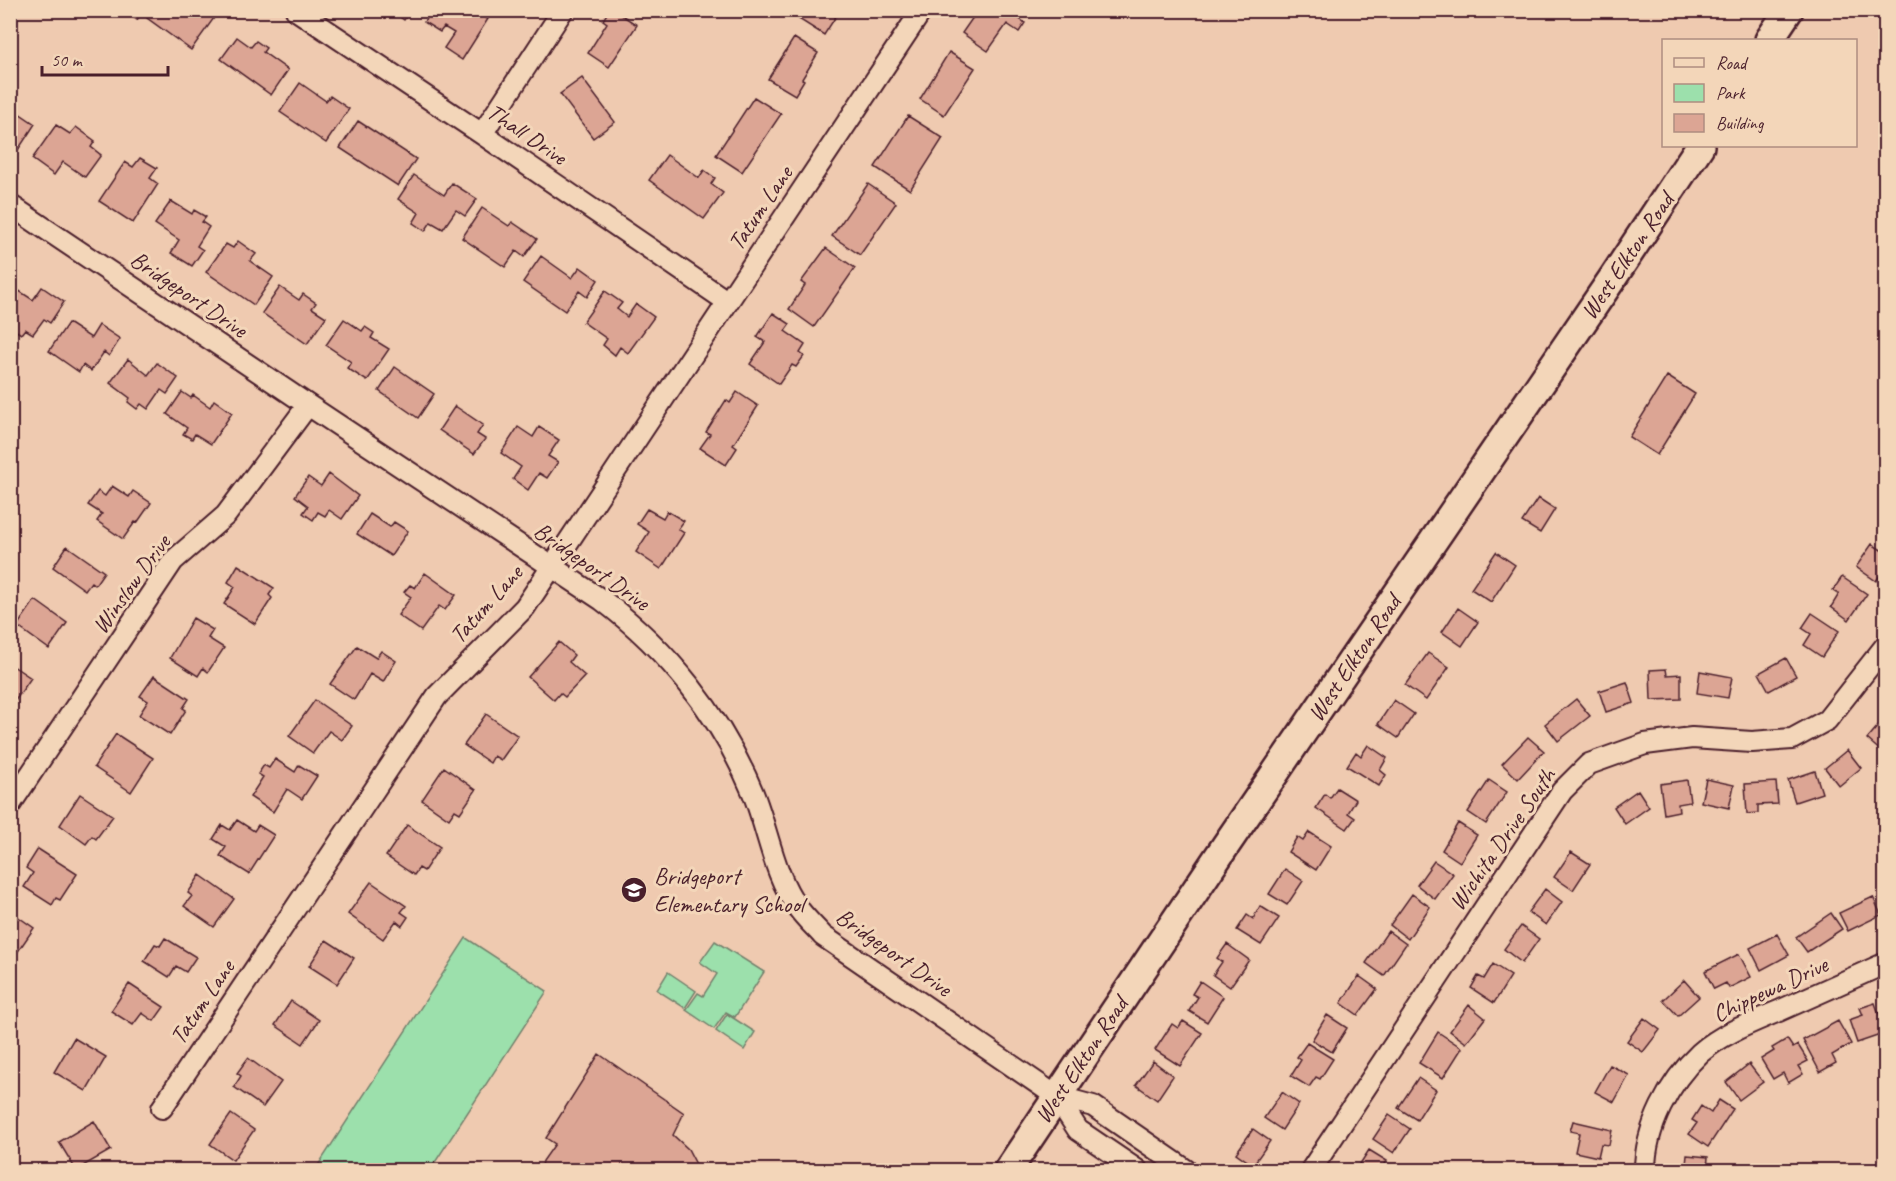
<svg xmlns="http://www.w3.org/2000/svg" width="1896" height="1181" font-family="Caveat,sans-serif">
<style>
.green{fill:#9ce0ac;stroke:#73806c;stroke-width:1.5}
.building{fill:#dca594;stroke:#4a1f2b;stroke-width:1.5}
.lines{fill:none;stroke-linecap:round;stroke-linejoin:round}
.street-casing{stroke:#4a1f2b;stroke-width:24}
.secondary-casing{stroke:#4a1f2b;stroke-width:32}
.street{stroke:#f3d6b9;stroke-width:20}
.secondary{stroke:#f3d6b9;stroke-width:27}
.labels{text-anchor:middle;stroke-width:6;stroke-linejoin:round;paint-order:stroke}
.street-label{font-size:24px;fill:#4a1f2b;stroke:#f3d6b9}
.poi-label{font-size:24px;fill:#4a1f2b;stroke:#f3d6b9;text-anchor:start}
</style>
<rect width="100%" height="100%" fill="#efcab0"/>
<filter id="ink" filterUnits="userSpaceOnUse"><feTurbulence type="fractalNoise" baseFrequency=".0167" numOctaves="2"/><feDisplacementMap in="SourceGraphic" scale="12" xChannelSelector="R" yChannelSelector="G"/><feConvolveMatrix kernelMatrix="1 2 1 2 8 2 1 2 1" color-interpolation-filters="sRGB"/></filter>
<g filter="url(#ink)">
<path class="green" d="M466,938l81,53 -117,179h-115z
M715,941l49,31 -29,45 -9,-5 -12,17 -28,-19 12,-17 5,3 14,-22 -17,-12z
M668,972l28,19 -11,17 -28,-18z
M727,1014l28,18 -11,18 -28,-19z"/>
<path class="building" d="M122,10h21l-6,10z
M153,10h51l10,8 -23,32 -44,-32z
M390,10h21l-7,10z
M431,10h43l14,9 -26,41 -18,-12 10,-15 -10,-6 -4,5 -16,-10z
M609,10h5l23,15 -28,42 -21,-14 19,-30 -4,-3z
M797,10h43l-16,25 -30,-19z
M978,10h36l-2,3 13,10 -6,9 -12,-8 -19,27 -26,-18z
M237,37l14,10 5,-6 10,7 -3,4 25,18 -17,25 -50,-36z
M794,38l24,15 -16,26 2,1 -9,15 -27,-16z
M949,52l26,16 -31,47 -24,-16z
M582,78l33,44 -22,16 -33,-44z
M300,83l26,18 4,-5 19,13 -23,34 -46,-31z
M754,97l27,17 -39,58 -26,-17z
M10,107l25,17 -17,26 -8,-5z
M908,116l35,22 -33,52 -35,-23z
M358,121l58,38 -18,27 -58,-38z
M56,125l14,9 6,-7 19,14 -4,6 10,8 -16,22 -22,-15 -9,13 -22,-16z
M667,155l32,23 5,-8 11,8 -4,6 12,9 -19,26 -55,-39z
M140,158l17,10 -7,10 8,6 -25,39 -34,-22 26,-39 8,5z
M414,175l30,20 8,-12 25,16 -12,17 -9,-6 -13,19 -12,-7 -6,9 -12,-8 6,-10 -21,-14z
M868,184l28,19 -36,52 -28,-19z
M171,201l21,13 2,-4 12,7 -4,5 7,5 -12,19 6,4 -11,16 -21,-13 8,-13 -24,-16z
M482,208l27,18 3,-4 25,17 -13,18 -8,-6 -11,16 -43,-29z
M238,241l18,13 -6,7 23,16 -19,28 -48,-33 20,-28 7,4z
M826,248l29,20 -41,59 -25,-18 16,-24 -4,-3z
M541,256l31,22 8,-11 18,13 -11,17 -8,-6 -14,20 -42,-29z
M10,285l23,15 9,-13 22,15 -14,21 -6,-4 -11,15 -8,-5 -4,5 -11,-7z
M280,287l19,13 4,-6 13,9 -4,5 14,9 -19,27 -45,-31z
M605,291l17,12 -5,6 10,8 9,-13 18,13 -26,36 -8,-6 -5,8 -12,-10 4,-6 -24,-17z
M773,313l17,11 -5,7 20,14 -5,8 4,3 -8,11 -4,-2 -13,19 -29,-20 15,-22 -8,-5z
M344,319l18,12 3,-4 9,6 -3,5 18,11 -22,32 -20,-13 4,-6 -25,-17z
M68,323l23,15 8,-13 21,14 -11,17 -5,-4 -13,19 -8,-6 -4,7 -30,-21z
M128,359l20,16 9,-12 21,15 -11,16 -6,-4 -13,19 -7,-5 -4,5 -9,-7 2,-4 -20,-15z
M395,367l39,27 -16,24 -39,-27z
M1667,376l28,18 -38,61 -28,-18z
M182,392l9,6 2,-3 17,12 4,-7 18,13 -21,31 -16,-10 -3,5 -9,-5 4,-6 -20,-14z
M737,392l21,14 -25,39 4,3 -11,17 -26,-17 10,-14 -4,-2 20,-32 4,3z
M455,406l28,19 -6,9 8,5 -11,15 -35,-24z
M518,427l15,10 6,-10 20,13 -11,16 10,6 -11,16 -8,-5 -11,17 -15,-11 8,-12 -20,-14z
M329,474l29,22 -16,23 -13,-9 -4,6 -7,-4 -5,8 -10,-7 5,-7 -13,-10 13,-19 13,9z
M112,486l17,11 4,-6 18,12 -14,20 -2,-1 -12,17 -26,-18 5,-7 -14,-9 10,-14 7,5z
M1538,498l17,11 -15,24 -18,-11z
M647,509l16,9 4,-7 17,10 -6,8 6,4 -23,36 -25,-17 13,-20 -12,-8z
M370,514l20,13 4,-5 14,9 -17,25 -34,-22z
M1872,544l14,9v14l-10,14 -20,-14z
M67,546l37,26 -9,13 -4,-3 -6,8 -32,-23z
M1496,552l19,13 -24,37 -20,-13z
M238,565l36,23 -5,7 3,3 -17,26 -31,-20 11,-17 -7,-5z
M425,573l31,22 -11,15 -6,-4 -18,25 -23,-16 13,-18 -7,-5 6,-7 5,3z
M1842,577l25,17 -18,26 -18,-13 8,-13 -6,-4z
M35,600l32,23 -18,26 -32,-23z
M1458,608l20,14 -16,24 -20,-14z
M1812,613l27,18 -17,26 -18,-12 7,-11 -9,-6z
M193,618l20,12 -5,8 16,10 -16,24 -5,-4 -5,8 -28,-18z
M559,642l15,13 -5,7 16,14 -20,21 -5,-4 -6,7 -26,-23z
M357,646l19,12 5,-7 15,10 -13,21 -13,-8 -16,26 -24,-16z
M1428,653l21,14 -23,33 -21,-15z
M1786,658l10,18 -27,15 -10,-18z
M10,664l21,14 -21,30z
M1666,669l1,6 14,-1v25l-30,1 -1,-30z
M1700,671l32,6 -4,21 -31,-5z
M154,676l35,23 -6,9 3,2 -16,25 -31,-20 9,-14 -8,-5z
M1627,682l7,21 -28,9 -7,-21z
M1576,699l14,17 -32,25 -13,-17z
M315,700l37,26 -10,14 -13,-9 -16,22 -24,-17z
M1394,700l20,14 -16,24 -20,-14z
M486,714l32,22 -17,24 -7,-4 -4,7 -26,-18z
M1885,718l1,32 -3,3 -16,-14z
M116,734l37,24 -22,34 -37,-25z
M1528,737l16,14 -26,28 -16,-15z
M1368,745l19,13 -7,12 6,5 -7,11 -32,-20 9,-14 5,4z
M1847,750l14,18 -22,18 -14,-18z
M275,759l20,13 4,-7 18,11 -15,23 -15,-10 -14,23 -23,-15 13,-20 -5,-3 6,-9 5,3z
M444,767l32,23 -16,23 -5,-3 -6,9 -27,-19z
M1815,771l7,22 -27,9 -7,-22z
M1706,779l28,6 -5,23 -28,-6z
M1489,780l18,12 -21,32 -18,-12z
M1687,780l3,22 -12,2 1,7 -15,3 -4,-30z
M1776,782l2,22 -20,1v8l-11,1 -2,-30z
M1337,788l19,12 -8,13 7,5 -8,11 -31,-21 9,-14 5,4z
M1638,790l11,17 -24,17 -11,-17z
M80,794l33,22 -17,23 -4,-3 -6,8 -26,-19z
M237,820l17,11 4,-6 16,10 -25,39 -29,-18 6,-9 -13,-8 9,-14 8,5z
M1458,823l19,12 -17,27 -18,-12z
M407,825l33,22 -16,24 -5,-3 -5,7 -28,-19z
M1309,832l22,14 -15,24 -28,-18 9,-15 6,4z
M38,849l39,25 -17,26 -4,-2 -4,7 -28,-18 9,-14 -7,-5z
M1571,852l19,12 -17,26 -19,-13z
M1434,861l19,13 -18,25 -18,-14z
M1285,869l18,12 -16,24 -18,-11z
M200,875l34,24 -20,28 -30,-21 8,-10 -4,-3z
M371,882l35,24 -5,6 7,5 -6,9 -6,-5 -13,18 -35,-25z
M1545,889l17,13 -16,23 -18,-13z
M1412,894l18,13 -22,32 -18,-14z
M1873,897l8,18 -33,16 -9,-18z
M1260,906l19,12 -18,27 -24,-15 10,-15 6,4z
M10,911l24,17 -24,35z
M1831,913l11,16 -35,23 -11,-15z
M1521,926l18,13 -17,24 -18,-14z
M1388,931l18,13 -22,32 -18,-13z
M1777,934l12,21 -28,15 -11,-22z
M165,938l31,19 -10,15 -10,-6 -7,11 -25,-16 11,-17 5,2z
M326,940l28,18 -17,26 -28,-18z
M1227,944l22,16 -19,27 -17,-12 9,-13 -5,-4z
M1739,954l12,23 -22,11 -3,-5 -12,6 -9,-18z
M1493,964l18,12 -17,27 -23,-15 7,-12 6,3z
M1359,976l18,13 -19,26 -17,-12z
M1684,980l15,17 -21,19 -15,-16z
M1200,981l23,16 -16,25 -18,-11 9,-14 -6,-3z
M129,984l35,23 -10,14 -12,-8 -9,12 -22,-14z
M291,1001l28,19 -16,24 -28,-19z
M1875,1003l11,30 -29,10 -8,-23 14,-5 -3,-7z
M1469,1005l16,13 -19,25 -16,-12z
M1327,1015l20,13 -15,24 -20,-12z
M1644,1018l16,12 -17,22 -16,-11z
M1183,1021l19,12 -22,33 -25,-16 17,-26 6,4z
M1838,1021l13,23 -19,11 4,8 -16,9 -17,-32z
M1438,1032l24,16 -19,30 -24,-15z
M74,1038l32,19 -20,34 -32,-19z
M1787,1039l6,9 5,-3 10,16 -10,5 5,8 -15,9 -5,-10 -10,6 -12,-20 13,-8 -2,-3z
M1307,1043l26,16 -13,20 -4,-2 -7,10 -18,-11 10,-16 -4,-3z
M599,1054l85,59 -11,22 15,14 11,21h-158l2,-9 12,-17 -9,-6z
M248,1058l33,24 -18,25 -29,-20 7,-11 -4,-3z
M1153,1061l20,15 -16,24 -21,-15z
M1749,1064l14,18 -24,18 -13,-18z
M1610,1065l19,10 -15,27 -19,-10z
M1418,1078l18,12 -19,30 -19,-12z
M1282,1092l17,12 -17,26 -18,-12z
M1719,1100l14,9 -25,38 -19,-13 8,-11 -5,-3 9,-14 10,7z
M231,1114l23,16 -21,30 -23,-16z
M1389,1115l21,14 -16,24 -21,-14z
M94,1121l17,29 -35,20 -17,-28z
M1573,1121l39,9 -3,15 -8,-1 -3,13 -23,-5 4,-19 -9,-2z
M1253,1129l17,12 -17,24 -17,-12z
M1369,1150l18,11 -6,9h-25z
M1687,1155l21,2 -1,13h-28l1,-6 6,1z
M1075,1165l9,5h-13z
M1578,1166l27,4h-28z"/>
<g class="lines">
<g class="street-casing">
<path id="street" d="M296,10l186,124 246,168
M482,134l81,-124
M10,205l298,200 294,195c66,50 119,116 151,193 15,37 21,83 45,115 7,10 17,19 25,28l233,160 37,10 93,64
M10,805l163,-244 53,-46 82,-110
M1056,1096l22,34 59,40
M162,1108l275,-412 88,-89 397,-597
M1311,1170l251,-379 27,-27 56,-20 47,-6 60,4 40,-3 35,-19 59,-75
M1645,1170c0,-42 24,-88 55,-117 23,-20 53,-31 81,-43 35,-16 70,-31 105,-47"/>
</g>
<g class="secondary-casing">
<path id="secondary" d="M1769,40l20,-30
M1008,1170l218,-325 386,-566 88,-133"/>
</g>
<use href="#street" class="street"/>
<use href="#secondary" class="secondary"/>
</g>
</g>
<defs>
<g id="school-disc" transform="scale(1.35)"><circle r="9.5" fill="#4a1f2b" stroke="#f3d6b9"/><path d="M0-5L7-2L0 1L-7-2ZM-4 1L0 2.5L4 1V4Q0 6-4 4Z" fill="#fff"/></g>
</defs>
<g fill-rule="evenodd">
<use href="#school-disc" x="634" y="890"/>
</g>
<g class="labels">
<g class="street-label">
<text transform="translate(527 134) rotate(34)" y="8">Thall Drive</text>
<text transform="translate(760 208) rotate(-56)" y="8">Tatum Lane</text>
<text transform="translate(1627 256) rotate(-56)" y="8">West Elkton Road</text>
<text transform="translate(189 294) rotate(34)" y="8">Bridgeport Drive</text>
<text transform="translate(592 566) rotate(35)" y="8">Bridgeport Drive</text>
<text transform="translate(131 584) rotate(-54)" y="8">Winslow Drive</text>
<text transform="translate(486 604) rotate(-48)" y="8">Tatum Lane</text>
<text transform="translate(1354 658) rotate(-56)" y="8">West Elkton Road</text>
<text transform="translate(1502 839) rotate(-55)" y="8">Wichita Drive South</text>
<text transform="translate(894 952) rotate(35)" y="8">Bridgeport Drive</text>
<text transform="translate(1770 989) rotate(-25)" y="8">Chippewa Drive</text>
<text transform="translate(202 1002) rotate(-56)" y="8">Tatum Lane</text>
<text transform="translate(1081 1060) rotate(-56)" y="8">West Elkton Road</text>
</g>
<g class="poi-label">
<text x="654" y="884">Bridgeport<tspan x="654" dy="28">Elementary School</tspan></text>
</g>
</g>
<rect width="1896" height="1181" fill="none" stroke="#f3d6b9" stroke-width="36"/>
<rect x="18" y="18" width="1860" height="1145" fill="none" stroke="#4a1f2b" stroke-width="2" filter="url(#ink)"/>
<rect x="1662" y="39" width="195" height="108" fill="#f3d6b9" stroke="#af8d80" stroke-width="1.5"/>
<rect x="1674" y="58" width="30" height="9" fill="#f3d6b9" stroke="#af8d80" stroke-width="1.5"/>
<text x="1716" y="69" font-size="18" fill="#4a1f2b">Road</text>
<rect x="1674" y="84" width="30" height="18" fill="#9ce0ac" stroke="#af8d80" stroke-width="1.5"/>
<text x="1716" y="99" font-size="18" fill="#4a1f2b">Park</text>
<rect x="1674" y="114" width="30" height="18" fill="#dca594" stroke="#af8d80" stroke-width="1.5"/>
<text x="1716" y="129" font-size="18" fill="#4a1f2b">Building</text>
<path d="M42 66v9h126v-9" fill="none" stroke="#4a1f2b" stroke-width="3"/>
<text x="51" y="66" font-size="18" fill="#4a1f2b" stroke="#f3d6b9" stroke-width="4.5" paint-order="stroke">50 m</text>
</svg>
